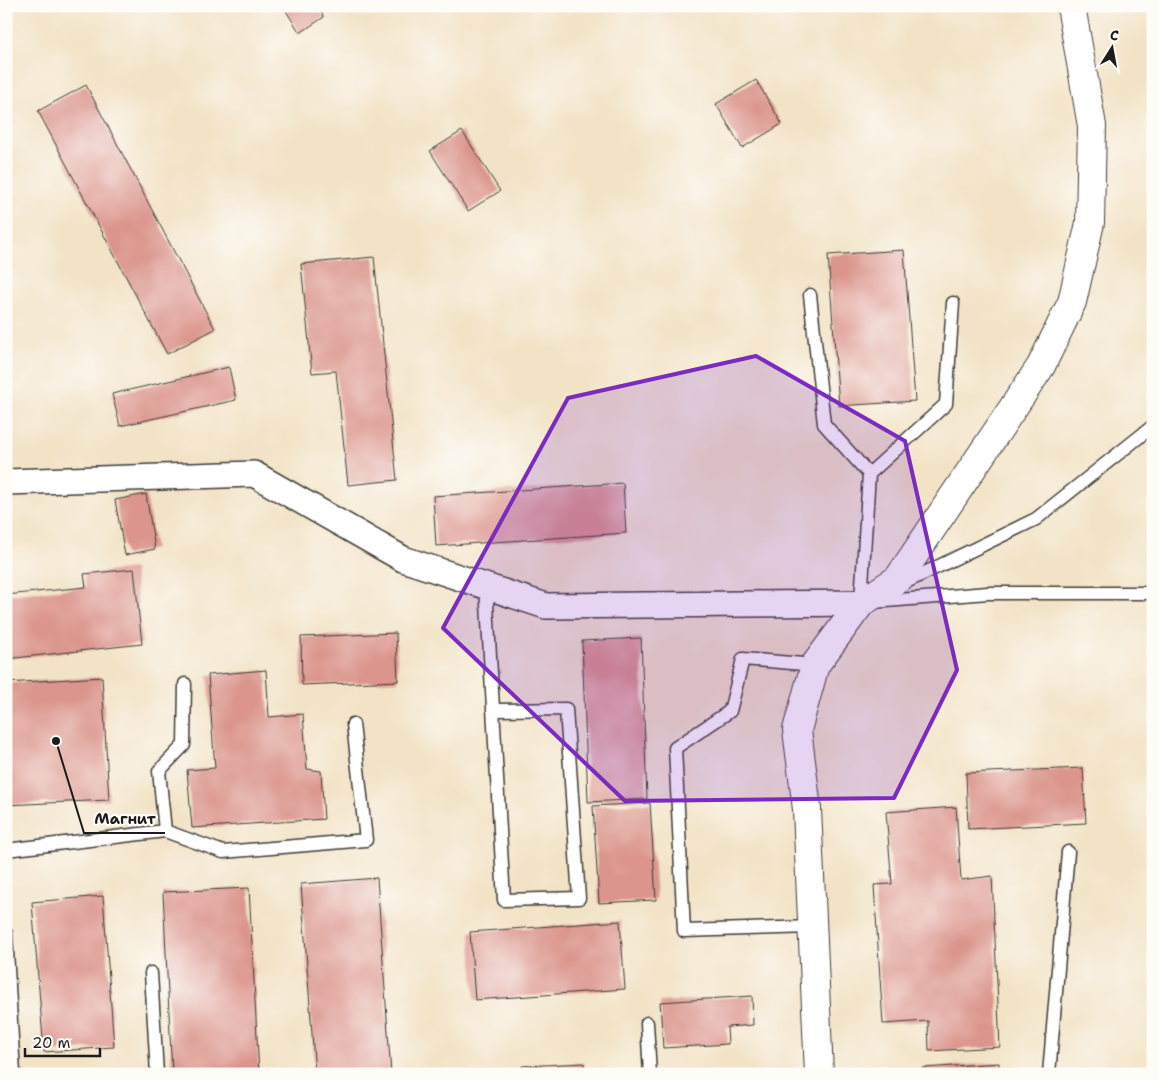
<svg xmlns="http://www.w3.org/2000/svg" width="1159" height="1080" font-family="'Shantell Sans',sans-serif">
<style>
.building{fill:#db958c}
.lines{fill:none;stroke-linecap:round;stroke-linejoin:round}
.service-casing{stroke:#3c3a36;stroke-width:15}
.minor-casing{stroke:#3c3a36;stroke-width:28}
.tertiary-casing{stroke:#3c3a36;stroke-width:30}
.service{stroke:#fff;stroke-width:12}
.minor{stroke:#fff;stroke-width:25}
.tertiary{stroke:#fff;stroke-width:28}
.marked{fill:#7b2cbf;fill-opacity:0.2;stroke:#7b2cbf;stroke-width:4;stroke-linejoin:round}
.leader{fill:none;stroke:#1c1c1c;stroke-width:2}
.callout-dot{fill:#1c1c1c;stroke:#fdfcf7;stroke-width:2}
.callout-label{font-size:15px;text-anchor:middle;font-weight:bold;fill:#1c1c1c;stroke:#fdfcf7;stroke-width:4.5;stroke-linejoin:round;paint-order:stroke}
</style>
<rect width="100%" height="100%" fill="#fdfcf7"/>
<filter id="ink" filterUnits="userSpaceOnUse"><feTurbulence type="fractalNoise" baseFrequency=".02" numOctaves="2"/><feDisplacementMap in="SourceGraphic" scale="10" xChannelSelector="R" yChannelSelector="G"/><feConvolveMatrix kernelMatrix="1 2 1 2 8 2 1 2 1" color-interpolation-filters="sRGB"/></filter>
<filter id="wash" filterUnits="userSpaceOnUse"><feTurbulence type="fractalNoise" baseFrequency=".0096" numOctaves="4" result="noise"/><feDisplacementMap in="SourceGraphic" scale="20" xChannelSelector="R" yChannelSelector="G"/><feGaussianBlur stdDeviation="1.12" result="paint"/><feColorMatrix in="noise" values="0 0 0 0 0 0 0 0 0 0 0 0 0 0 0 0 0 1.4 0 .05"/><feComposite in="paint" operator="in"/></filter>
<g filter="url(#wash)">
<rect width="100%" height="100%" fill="#f2e3c6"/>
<g id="blocks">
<path class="building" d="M283,6h34l7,11 -24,16z
M756,80l26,44 -40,24 -26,-44z
M86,85l129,244 -48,25 -129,-243z
M462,131l38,60 -32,20 -38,-60z
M904,250l11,151 -76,5 -11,-151z
M374,257l23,223 -49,5 -12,-114 -24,2 -11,-109z
M229,367l7,33 -116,26 -8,-32z
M623,483l3,50 -190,13 -3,-50z
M146,494l9,55 -30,6 -10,-55z
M134,569l8,75 -136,15v-64l80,-8 -2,-13z
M396,633l2,48 -96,4 -1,-48z
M641,638l6,161 -59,3 -6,-161z
M266,670l3,47 34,-3 4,55 14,2 3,48 -132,9 -5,-58 28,-2 -7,-93z
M102,677l7,123 -103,5v-122z
M1083,768l3,55 -118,6 -2,-56z
M650,803l6,97 -57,3 -6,-97z
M956,807l5,73 31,-4 8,171 -71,4 -1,-30 -45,3 -9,-139 18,-1 -6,-72z
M377,878l14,196h-76l-14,-190z
M249,888l10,186h-87l-9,-182z
M103,896l11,151 -70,5 -12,-150z
M620,921l5,68 -150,11 -5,-68z
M752,996l1,29 -26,2 1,17 -65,4 -3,-46z
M584,1063v11h-61l-1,-8z
M999,1063v11h-76v-6z"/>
</g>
</g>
<g filter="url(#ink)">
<use href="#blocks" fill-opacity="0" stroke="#3c3a36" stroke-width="1"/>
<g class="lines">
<g class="service-casing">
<path id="service" d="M810,295l14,129 45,50
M902,584l134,-65 117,-93
M486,586l18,314 75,-2 -13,-189 -73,1
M861,601l8,-127 77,-70 7,-101
M873,602l115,-9h165
M165,831l58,21 143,-12 -13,-116
M6,850l159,-19 -6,-60 25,-26 1,-61
M812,927l-128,4 -9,-183 55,-37 13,-52 72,6
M6,933l8,141
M151,973l6,101
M647,1023l3,51
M1049,1074l19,-222"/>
</g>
<g class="minor-casing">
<path id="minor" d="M6,482l248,-8 149,85 143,47 315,-3"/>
</g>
<g class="tertiary-casing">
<path id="tertiary" d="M819,1074l-12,-265 -10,-79 18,-65 46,-62 37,-24 143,-213 31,-64 18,-79 2,-97 -21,-120"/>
</g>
<use href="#service" class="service"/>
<use href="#minor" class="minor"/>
<use href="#tertiary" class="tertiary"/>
</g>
</g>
<path class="marked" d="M756,356l149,85 52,229 -63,128 -269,3 -182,-173 125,-230z"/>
<path class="leader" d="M56 741L84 833H165"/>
<circle class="callout-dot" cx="56" cy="741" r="5"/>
<g class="callout-label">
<text x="125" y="824">Магнит</text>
</g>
<rect width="1159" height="1080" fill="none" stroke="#fdfcf7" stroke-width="25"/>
<g transform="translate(1112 48) rotate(11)" stroke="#fdfcf7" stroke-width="4" paint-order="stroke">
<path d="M0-4L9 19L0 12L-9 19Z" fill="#1c1c1c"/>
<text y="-8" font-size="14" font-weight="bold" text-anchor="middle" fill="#1c1c1c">С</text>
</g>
<path d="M25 1048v8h75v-8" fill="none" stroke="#1c1c1c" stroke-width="2.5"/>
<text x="32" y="1048" font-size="15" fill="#1c1c1c" stroke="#fdfcf7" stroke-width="4" paint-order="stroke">20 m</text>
</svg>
